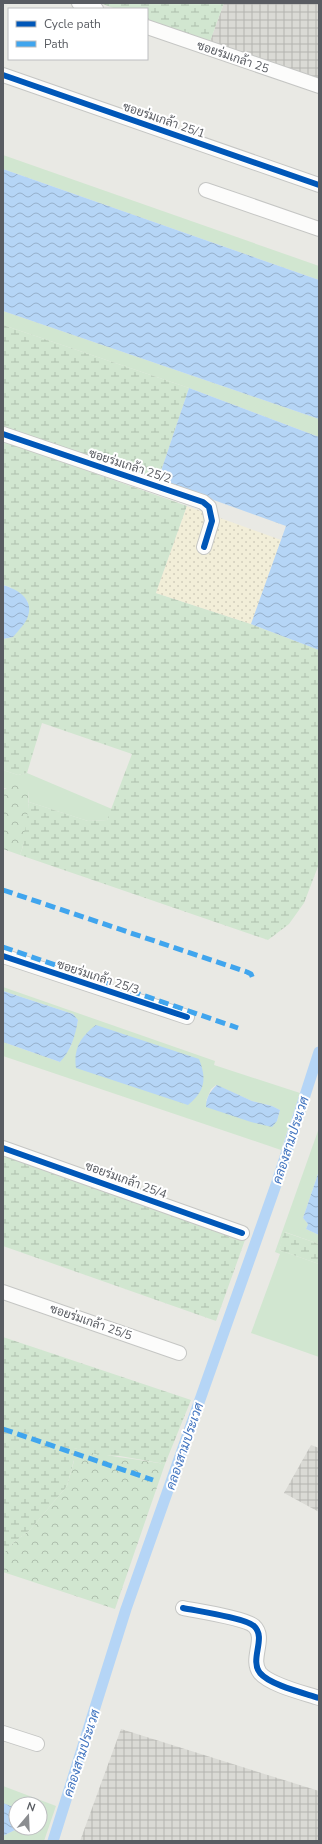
<svg xmlns="http://www.w3.org/2000/svg" width="322" height="1844" font-family="'Nunito Sans',Sarabun,sans-serif">
<style>
.industrial{fill:url(#industrial-grid)}
.green{fill:#d1e6d0;fill-rule:evenodd}
.forest{fill:url(#forest-crowns)}
.wetland{fill:url(#wetland-marsh)}
.sand{fill:url(#sand-dots)}
.water{fill:url(#water-waves)}
.lines{fill:none;stroke-linecap:round;stroke-linejoin:round}
.canal{stroke:#b5d5f6;stroke-width:11}
.minor-casing{stroke:#c5c6c4;stroke-width:16}
.minor{stroke:#fcfcfb;stroke-width:14}
.quiet{stroke:#40a5ee;stroke-width:5;stroke-dasharray:10 5;stroke-linecap:butt}
.cycleway-casing{stroke:#fff;stroke-width:8}
.cycleway{stroke:#0057b8;stroke-width:6}
.labels{text-anchor:middle;stroke-width:4;stroke-linejoin:round;paint-order:stroke}
.street-label{font-size:12px;fill:#595c62;stroke:#fff}
.water-label{font-size:13px;font-style:italic;fill:#4275c0;stroke:#fff}
</style>
<defs>
<pattern id="industrial-grid" width="8" height="8" patternUnits="userSpaceOnUse"><rect width="8" height="8" fill="#dadad5"/><path d="M0 4h8M4 0v8" fill="none" stroke="#b4b4b0"/></pattern>
<pattern id="forest-crowns" width="20" height="18" patternUnits="userSpaceOnUse"><rect width="20" height="18" fill="#d1e6d0"/><path d="M2 6a3 3 0 1 1 6 0M12 15a3 3 0 1 1 6 0" fill="none" stroke="#adbeac"/></pattern>
<pattern id="wetland-marsh" width="20" height="14" patternUnits="userSpaceOnUse"><rect width="20" height="14" fill="#d1e6d0"/><path d="M1 5h8M5 5V1M11 12h8M15 12V8" fill="none" stroke="#adbeac"/></pattern>
<pattern id="sand-dots" width="8" height="8" patternUnits="userSpaceOnUse"><rect width="8" height="8" fill="#f2eed8"/><path d="M2 2h.1M6 6h.1" fill="none" stroke="#d2cebc" stroke-width="1.8" stroke-linecap="round"/></pattern>
<pattern id="water-waves" width="16" height="10" patternUnits="userSpaceOnUse"><rect width="16" height="10" fill="#b5d5f6"/><path d="M0 5q4-4 8 0t8 0" fill="none" stroke="#96b0cb"/></pattern>
</defs>
<rect width="100%" height="100%" fill="#e9e9e4"/>
<path class="industrial" d="M224,3h95v79l-110,-38z
M311,1445l8,3v64l-35,-19z
M121,1729l198,62v50h-239z"/>
<path class="green" d="M3,155l316,111v14l-316,-111z
M3,311l316,108v18l-130,-49 -186,-63z
M3,770l15,5 9,-2 85,36 -5,11 -19,1 -59,-19 -1,-11 -24,-3 -1,2z
M3,987l212,74 -1,4 86,28 -19,57 -278,-94v-14l57,20 11,-16 7,-25 -5,-7 -70,-23zM216,1085l36,16 20,5 8,4 -3,11 -71,-20 5,-12z
M319,1128v43l-16,47 5,6 -2,5 13,6v9l-34,-12 -6,18 40,14v93l-68,-24 29,-79 -5,-2z
M3,1786l53,20 -12,35h-41v-5l16,-8h21v-24h-24v4l-13,-5z"/>
<path class="forest" d="M15,784l13,7c2,20 -1,45 -8,64l-17,-6v-59z
M74,1448c30,8 61,11 91,16l-50,145 -112,-37v-18l11,-12 16,-12 37,-44 7,-25z"/>
<path class="wetland" d="M100,3h124l-15,41 -62,-23v-12h-31z
M3,325l186,63 -31,92 -155,-53z
M3,441l184,65 -31,87 95,31 68,26v214l-15,39 -15,21 -21,16 -248,-85 3,-9 6,-44 59,19 19,-1 25,-66 -90,-31 -15,50 -9,2 -15,-5v-131l10,-2 15,-21v-14l-18,-15 -7,-2z
M3,1154l242,86 -29,81 -213,-75z
M284,1232l35,12v20l-40,-14z
M3,1337l188,63 -26,64 -45,-8 -21,-1 -25,-7v12l-7,26 -37,44 -16,12 -11,12z"/>
<path class="sand" d="M187,506l94,34 -30,84 -95,-31z"/>
<path class="water" d="M3,169l316,111v139l-316,-108z
M189,388l130,49v213l-68,-26 35,-98 -128,-46z
M3,585c14,4 31,14 25,31 -2,7 -10,15 -15,21l-10,2z
M3,991l70,23 5,6c-3,17 -7,30 -18,42l-57,-20z
M96,1025l103,34c8,20 6,32 -11,46l-112,-37c-3,-19 5,-32 20,-43z
M217,1085l35,16 20,5 8,4 -3,11 -5,6 -21,-5 -45,-15c0,-9 4,-16 11,-22z
M319,1171v64l-13,-6 2,-5 -5,-6z
M3,1803l13,5v20h3l-16,8z"/>
<g class="lines">
<path class="canal" d="M53,1841l73,-232 152,-430 41,-127"/>
<g class="minor-casing">
<path id="minor" d="M79,3l17,6
M147,27l172,59
M3,75l316,110
M206,190l113,39
M3,434l200,68 6,5 3,14 -8,26
M3,956l184,61
M3,1148l239,85
M3,1292l176,61
M183,1608c14,3 62,10 71,18 13,12 -5,33 6,47 10,12 44,20 59,25
M3,1733l34,11"/>
</g>
<use href="#minor" class="minor"/>
<path class="quiet" d="M3,890l244,82 4,2 3,7
M3,947l235,81
M3,1429l150,51"/>
<g class="cycleway-casing">
<path id="cycleway" d="M3,75l316,110
M3,434l200,68 6,5 3,14 -8,26
M3,956l184,61
M3,1148l239,85
M183,1608c14,3 62,10 71,18 13,12 -5,33 6,47 10,12 44,20 59,25"/>
</g>
<use href="#cycleway" class="cycleway"/>
</g>
<g class="labels">
<g class="street-label">
<text transform="translate(233 57) rotate(19)" y="4">ซอยร่มเกล้า 25</text>
<text transform="translate(164 120) rotate(19)" y="4">ซอยร่มเกล้า 25/1</text>
<text transform="translate(130 466) rotate(18)" y="4">ซอยร่มเกล้า 25/2</text>
<text transform="translate(98 977) rotate(18)" y="4">ซอยร่มเกล้า 25/3</text>
<text transform="translate(126 1180) rotate(20)" y="4">ซอยร่มเกล้า 25/4</text>
<text transform="translate(91 1322) rotate(19)" y="4">ซอยร่มเกล้า 25/5</text>
</g>
<g class="water-label">
<text transform="translate(290 1140) rotate(-72)" y="5">คลองสามประเวศ</text>
<text transform="translate(184 1446) rotate(-71)" y="5">คลองสามประเวศ</text>
<text transform="translate(81 1753) rotate(-72)" y="5">คลองสามประเวศ</text>
</g>
</g>
<rect width="322" height="1844" fill="none" stroke="#595c62" stroke-width="8"/>
<rect x="8" y="8" width="140" height="52" fill="#ffffff" stroke="#bdbec0"/>
<rect x="16" y="21" width="20" height="6" fill="#0057b8" stroke="#bdbec0"/>
<text x="44" y="28" font-size="12" fill="#595c62">Cycle path</text>
<rect x="16" y="41" width="20" height="6" fill="#40a5ee" stroke="#bdbec0"/>
<text x="44" y="48" font-size="12" fill="#595c62">Path</text>
<g transform="translate(28 1816) rotate(19)"><circle r="19" fill="#ffffff" stroke="#bdbec0"/>
<path d="M0-3L7 15L0 10L-7 15Z" fill="#8b8d90"/>
<text y="-6" font-size="11" font-weight="bold" text-anchor="middle" fill="#595c62">N</text>
</g>
</svg>
